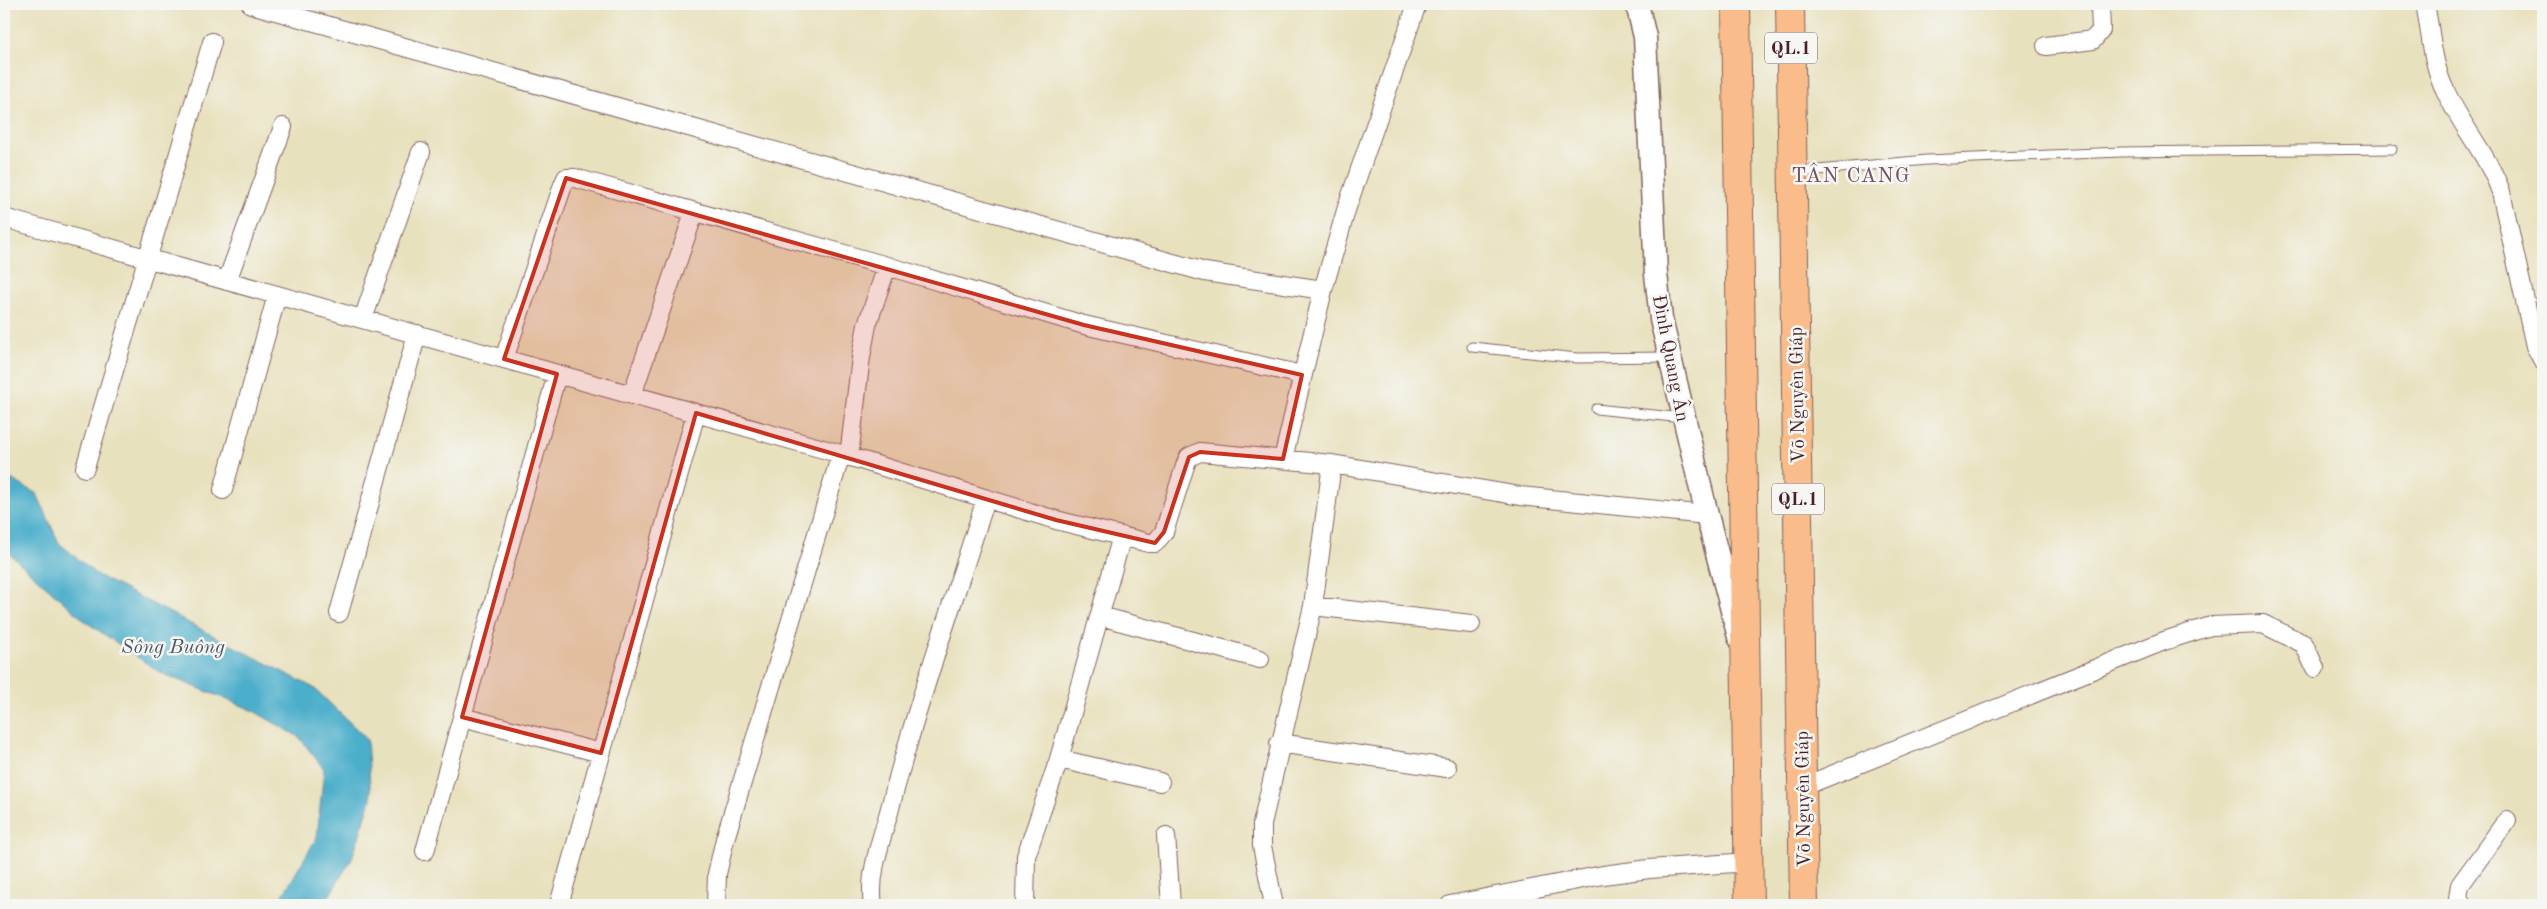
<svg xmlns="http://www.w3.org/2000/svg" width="2547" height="909" font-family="'Old Standard TT',serif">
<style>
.water{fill:#4caecb;stroke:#4b667b}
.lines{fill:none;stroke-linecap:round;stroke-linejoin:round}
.service-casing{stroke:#81635e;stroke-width:11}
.minor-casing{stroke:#81635e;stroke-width:20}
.tertiary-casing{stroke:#81635e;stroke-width:25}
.trunk-casing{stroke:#81635e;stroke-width:30}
.service{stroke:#fff;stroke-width:9}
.minor{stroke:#fff;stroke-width:18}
.tertiary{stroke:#fff;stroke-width:22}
.trunk{stroke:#f9bc8a;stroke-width:28}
.marked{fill:#c8321e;fill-opacity:0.2;stroke:#c8321e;stroke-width:4;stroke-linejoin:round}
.labels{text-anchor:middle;stroke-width:5;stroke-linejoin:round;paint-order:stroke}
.shield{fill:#f6f6f2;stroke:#7e6067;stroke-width:1}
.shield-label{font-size:18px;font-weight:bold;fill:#4a1f2b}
.street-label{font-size:19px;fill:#4a1f2b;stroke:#f6f6f2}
.water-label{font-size:20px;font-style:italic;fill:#4b586b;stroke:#f6f6f2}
.quarter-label{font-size:21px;letter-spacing:1px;fill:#765167;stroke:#f6f6f2}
</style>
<rect width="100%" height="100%" fill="#f6f6f2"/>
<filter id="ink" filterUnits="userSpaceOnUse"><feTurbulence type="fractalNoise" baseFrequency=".02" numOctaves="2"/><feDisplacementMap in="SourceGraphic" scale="10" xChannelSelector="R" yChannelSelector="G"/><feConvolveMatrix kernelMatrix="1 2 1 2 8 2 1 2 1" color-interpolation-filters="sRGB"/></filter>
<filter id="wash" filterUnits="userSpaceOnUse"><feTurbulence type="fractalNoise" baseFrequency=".0096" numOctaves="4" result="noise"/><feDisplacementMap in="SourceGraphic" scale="20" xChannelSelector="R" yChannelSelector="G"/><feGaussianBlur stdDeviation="1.12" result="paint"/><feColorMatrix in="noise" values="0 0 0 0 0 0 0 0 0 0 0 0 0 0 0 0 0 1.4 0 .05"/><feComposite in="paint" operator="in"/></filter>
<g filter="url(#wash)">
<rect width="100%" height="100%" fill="#e8e1bd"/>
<path class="water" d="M4,475l33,19 22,49 38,32 217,113 53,51 4,61 -19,58 -28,47h-47l40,-68 7,-68 -25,-32 -49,-28 -89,-36 -75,-51 -82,-73z"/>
</g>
<g filter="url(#ink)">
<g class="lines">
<g class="service-casing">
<path id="service" d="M1796,172l131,-12 194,-8 271,-3
M1472,347l105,11 91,-1
M1596,409l87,9"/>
</g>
<g class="minor-casing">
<path id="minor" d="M251,4l954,268 118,18
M2425,4c6,28 7,60 20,86 16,36 43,65 56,102l34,154 8,15
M2046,46l47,-6 8,-10 -1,-26
M4,218l837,236 215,66 93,23h6l9,-11 22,-69 3,-6 11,-5 132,12 188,32 187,19
M227,281l56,-154
M363,319l58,-167
M504,359l59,-174 3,-7h9l312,88 197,59 218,50
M632,395l62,-182
M849,456l12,-99 6,-32 20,-59
M1283,459l40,-169 24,-83 70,-203
M85,468l127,-426
M223,490l54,-195
M1313,606l158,18
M339,613l78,-279
M1100,616l160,43
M462,717l139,36
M1279,743l168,25
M1059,759l101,23
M1802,787l362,-146 47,-15 52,-2 41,20 11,24
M1166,836l5,69
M425,851l132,-477
M559,905l137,-492
M716,905l1,-31 8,-35 116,-385
M873,905c-5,-29 8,-64 16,-93 27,-106 64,-209 97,-313
M1025,905l1,-49 33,-97 63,-223
M1274,905l-12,-59v-22l51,-218 19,-142
M1450,905l153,-30 46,-6 100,-7
M2463,905l-5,-7 2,-13 47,-65"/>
</g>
<g class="tertiary-casing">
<path id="tertiary" d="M1637,4l8,33 11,237 5,45 46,196 32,122"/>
</g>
<g class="trunk-casing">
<path id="trunk" d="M1736,4l13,901
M1790,4l14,901"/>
</g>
<use href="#service" class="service"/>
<use href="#minor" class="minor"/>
<use href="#tertiary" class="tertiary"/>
<use href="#trunk" class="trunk"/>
</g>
</g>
<path class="marked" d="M566,178l518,147 218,50 -19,84 -83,-7 -11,5 -25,75 -9,11 -99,-23 -360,-107 -95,340 -139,-36 95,-343 -53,-15z"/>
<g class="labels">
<g class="shield">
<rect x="1765" y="32.5" width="52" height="31" rx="4"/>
<rect x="1772" y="483.5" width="52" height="31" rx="4"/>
</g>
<g class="shield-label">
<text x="1791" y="54">QL.1</text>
<text x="1798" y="505">QL.1</text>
</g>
<g class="street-label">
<text transform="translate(1672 358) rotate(79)" y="7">Đinh Quang Ân</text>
<text transform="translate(1796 395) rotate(-91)" y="7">Võ Nguyên Giáp</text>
<text transform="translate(1802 799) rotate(-91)" y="7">Võ Nguyên Giáp</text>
</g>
<g class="water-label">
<text x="173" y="653">Sông Buông</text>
</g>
<g class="quarter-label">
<text x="1851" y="182">TÂN CANG</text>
</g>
</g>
<rect width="2547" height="909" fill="none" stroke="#f6f6f2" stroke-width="20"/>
</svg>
